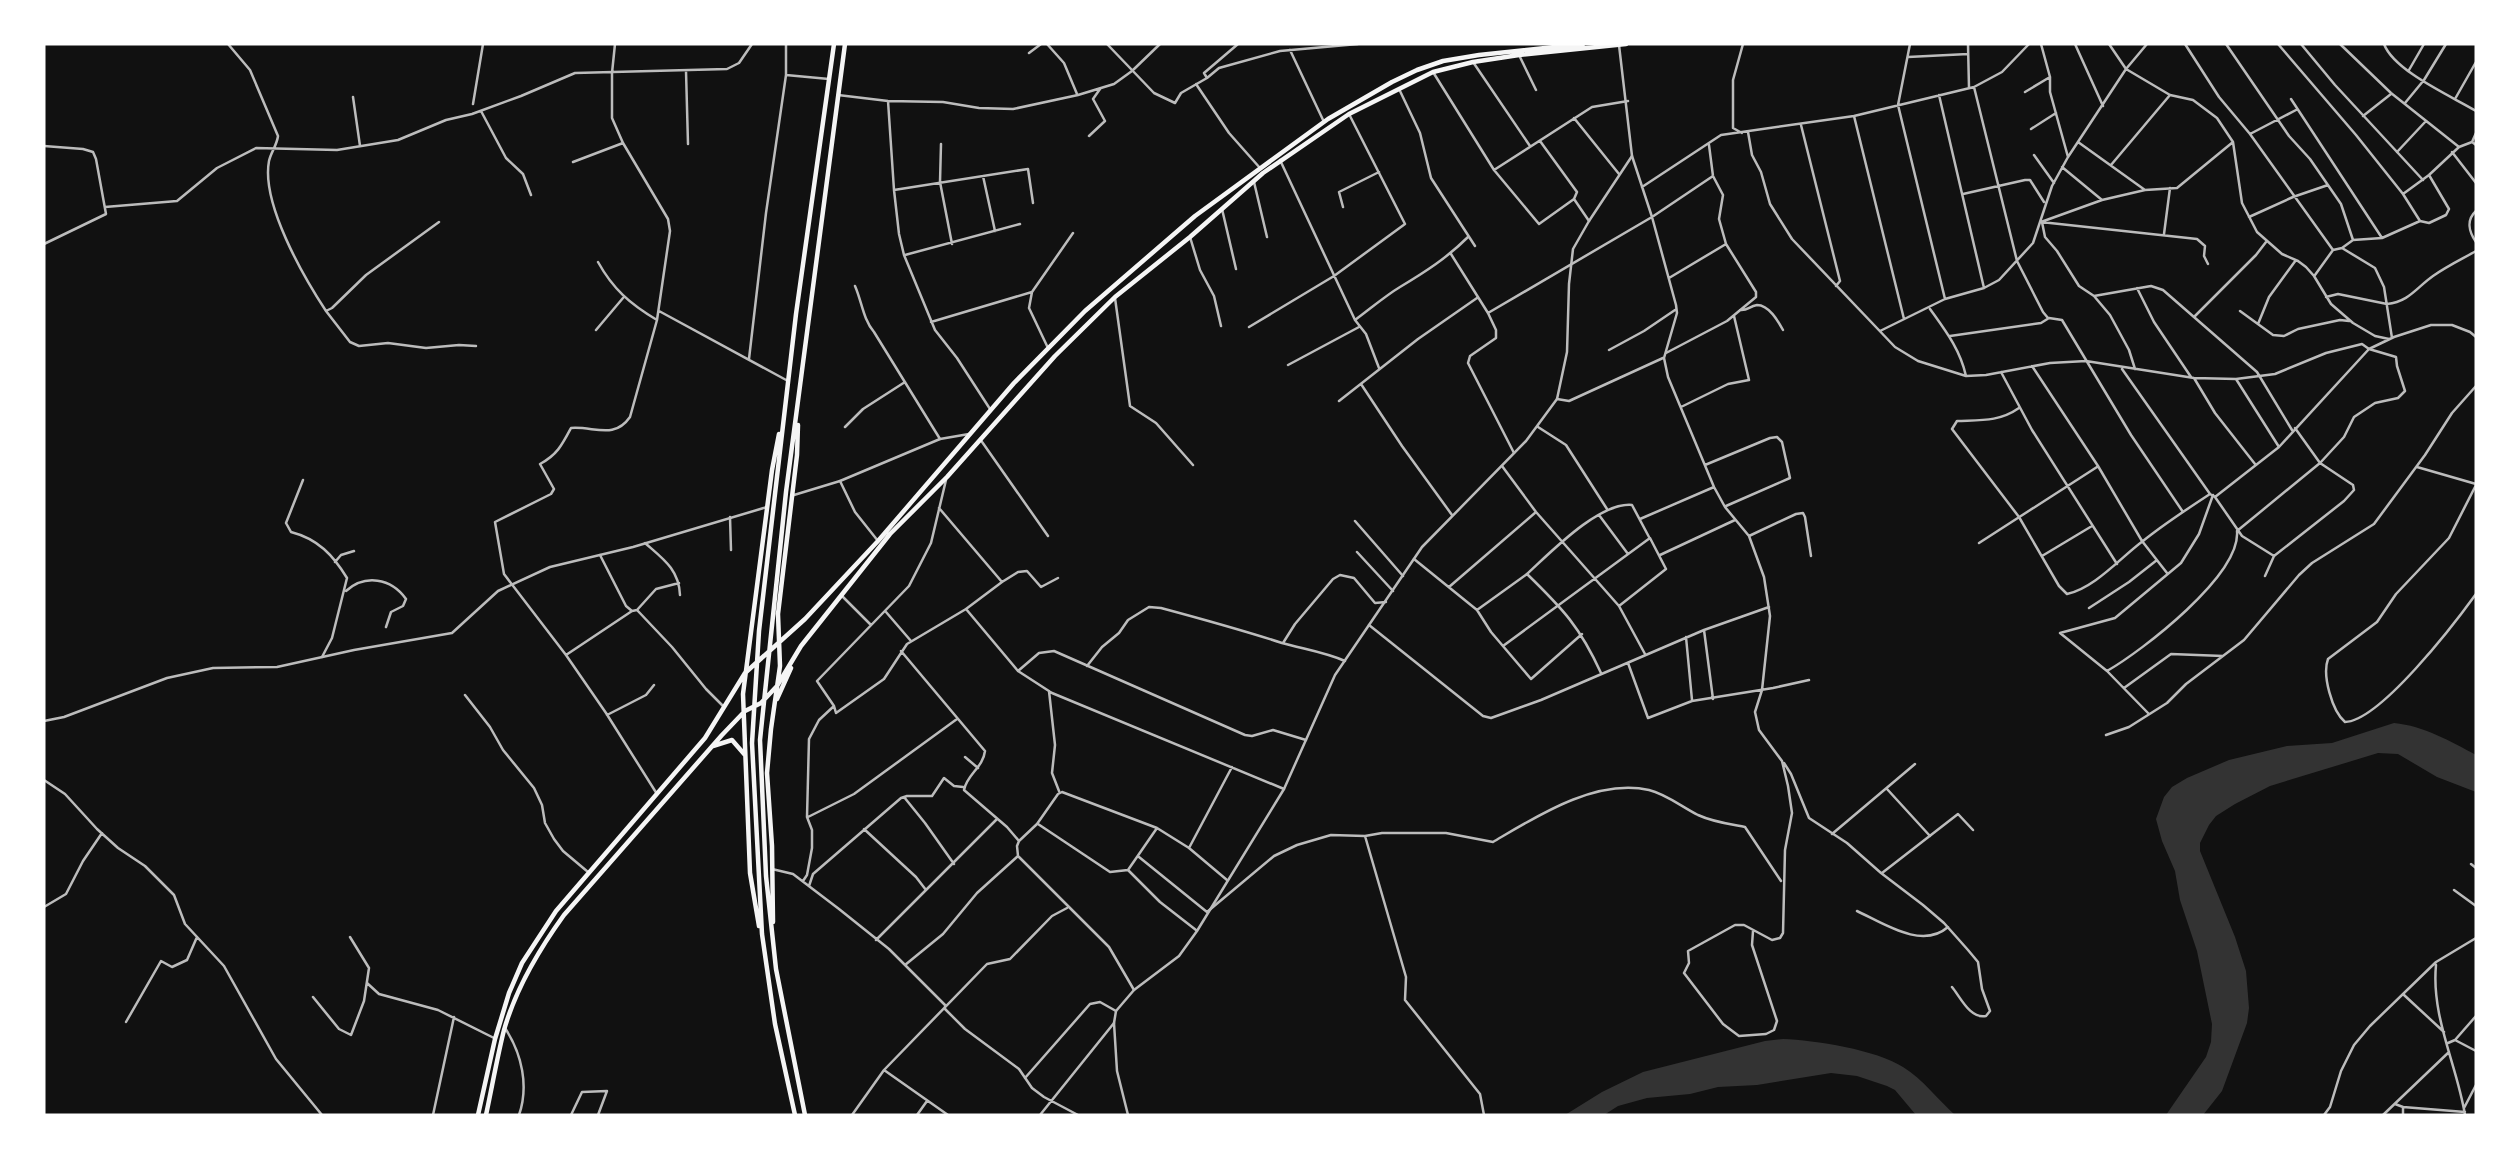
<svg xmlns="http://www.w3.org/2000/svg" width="2520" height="1159" font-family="'Noto Sans',sans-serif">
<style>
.water{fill:#333}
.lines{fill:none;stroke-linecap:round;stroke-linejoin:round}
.minor{stroke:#bcbcbc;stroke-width:2.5}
.tertiary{stroke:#bcbcbc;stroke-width:2.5}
.trunk{stroke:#f5f5f5;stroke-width:4.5}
</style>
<rect width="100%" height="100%" fill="#111"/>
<path class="water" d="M2394,723c30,3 56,18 82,32v37l-39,-15 -39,-23 -20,-1 -108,33 -35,18 -19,12 -7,9 -9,18v8l35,86 11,34 3,37 -2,15 -25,68 -19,24h-37l40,-58 5,-15 1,-18 -15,-73 -17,-51 -5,-29 -13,-30 -6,-22 8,-22 8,-10 15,-9 42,-18 58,-14 45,-3z
M1783,1039c31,1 94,11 120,28 20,12 35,33 52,48h-39l-21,-25 -8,-4 -30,-10 -26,-3 -74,12 -39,2 -28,7 -43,4 -29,8 -14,9h-39l37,-23 41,-20 122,-31z"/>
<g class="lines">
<path class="minor" d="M228,44l22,26 28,66c-1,9 -7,16 -9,25 -8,42 34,115 57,150l6,-3 34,-33 73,-53
M615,44l-3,29v45l11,25 45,76 2,12 -13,89 -27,97c-16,23 -36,9 -59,11 -9,17 -14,27 -31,36l14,25 -3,5 -56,28 9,52 62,81 40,58 51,81
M786,44v31l43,4
M1047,44l17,19 13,31
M1107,44l47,49 21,10 6,-10 26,-15 12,-10 61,-17 78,-7
M1910,44l-12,61 47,194
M1968,44l1,44
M2041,44l9,33v15l18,65
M2075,44l28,62
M2109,44l17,25 44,26 23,5 24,18 16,24 9,61 15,29 25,22 16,7 8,6 8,9 17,28 22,19 22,13 14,3
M2185,44l34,53 31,37 83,116
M2226,44l63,92 21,23 31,45 12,36
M2278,44l78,91 47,59 17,27
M2301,44l34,41 88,95
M2340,44l51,49 68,54
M2384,44c10,27 67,52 92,67
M1290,50l34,72
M1029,53l12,-9
M1519,55l17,35
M1908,57l60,-3
M1473,62l57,84
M2409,70l15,-26
M686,71l2,73
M1433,72l61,98 45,54 35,-25
M1207,78l-3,-5 34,-29
M1196,84l33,49 31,35
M1974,87l43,174 26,51 5,6
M1400,91l20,42 11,45 44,68
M2025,92l25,-15
M838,95l50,6 55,1 36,6 34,1 65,-14 36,-11 18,-13 28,-27
M1939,95l45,193
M353,97l7,49
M2291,99l91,139
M2455,99l21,-37
M888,101l6,89 5,44 5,21 31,75 22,28 33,51
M2405,103l19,-23 22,-36
M473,104l10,-60
M481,111l25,47 17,16 8,21
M1854,116l50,203
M2363,116l28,-22
M1574,118l45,56
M1801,125l39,156 -4,5
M2031,129l25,-16
M1748,132l4,23 9,17 9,32 22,35 103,108 23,14 48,15 20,-1 64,-12 36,-2 108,17 42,1 39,-5 51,-21 36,-9 7,5 27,8 1,9 8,25 -7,7 -23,5 -21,14 -10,20 -24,26 -83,68c4,44 -95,120 -130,140
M1742,133l-9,-5v-48l10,-36
M2250,134l46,-24
M1089,136l16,-15 -12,-22 7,-10
M1540,141l37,51 -3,7 15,22
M2078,142l67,48
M2472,142l4,-9
M941,144l-1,38 12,62
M44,146l39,3 10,3 3,7 10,55 -62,30
M2397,152l29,-31
M2452,152l24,31
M2034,155l20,28
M1632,156l20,61 24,88 1,8 -13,45 4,19 46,110 11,20 24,29 15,41 6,39 -8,74 -7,22 4,18 23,31 6,25 4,27 -7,37 -2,83 -3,5 -8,2 -28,-15h-9l-47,26 1,12 -5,10 39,51 16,12 27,-2 8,-4 3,-9 -25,-76 1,-14
M1280,160l75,160 11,14 13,34
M573,162l50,-19
M2111,165l59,-70
M2062,167l40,33
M1494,170l98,-63 36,-6
M983,176l12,55
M1254,182l13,55
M1642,187l79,-52 133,-19 120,-29 28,-15 27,-28
M894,190l134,-21 5,34
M1963,194l62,-14h5l14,22
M2403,194l26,-19 30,-28 13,-5 4,3
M105,207l72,-6 40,-33 39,-20 81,2 61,-10 48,-20 26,-6 49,-18 54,-23 152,-4 12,-6 13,-19
M1343,207l-4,-15 40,-20
M1222,209l14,60
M2476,211c-10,9 -7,21 0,31
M2249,217l44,-20 35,-12
M2041,222l61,-22 43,-10 32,-2 56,-46
M2041,222l156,17 8,7 -1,10 4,8
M2042,222l3,15 12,14 22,35 15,10 16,19 19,35 6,19
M2164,234l6,-46
M1190,237l10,33 14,26 7,30
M2342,248l33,20 9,19 8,51
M1451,254l37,59 164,-96 61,-41
M905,255l115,-31
M598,262c15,27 32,42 59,58
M2315,275l18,-25 9,-2 11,-8 29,-2 38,-17 9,2 17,-8 3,-6 -20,-34
M1669,278l57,-34
M855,286c7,16 8,33 19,46l66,107
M2137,288l17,34 37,55
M2094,296l57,-10 12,4 94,82 35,58
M2326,297l12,-3 49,10c22,-2 30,-17 46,-28 14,-10 29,-17 43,-25
M1115,298l15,108 26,17 37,42
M1930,309c15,21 30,40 36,67
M1740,310c8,1 9,-4 17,-5 12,0 21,16 26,25
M326,311l24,31 9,4 29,-3 38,5 33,-3 17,1
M659,311l129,70
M2240,311l33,24 11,1 14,-7 42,-9 9,1
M1488,313l8,17v8l-26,18 -2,7 46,90
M2194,317l62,-62 10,-13
M1355,320c15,-11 30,-24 45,-33 25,-15 47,-29 68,-50
M931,322l101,-30
M2258,324l11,-27 27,-37
M1249,327l85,-51 71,-52 -56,-110
M596,330l27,-32
M1880,331l65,-32 39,-11 15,-8 34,-37 19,-57 16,-29 58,-88 21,-25
M1950,336l91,-13 8,-5 13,2 69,115 52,77
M1048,348l-19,-40 3,-16 41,-59
M1609,350l35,-19 31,-21
M1666,353l61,-32 29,-24v-5l-30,-48 -7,-25 4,-24 -10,-19 -4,-31
M749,359l17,-146 20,-138
M1288,365l71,-38
M2032,366l66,100 44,75 25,32
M2122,369l88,125 5,3 27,39 32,20
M2001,372l31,58 85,134
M2194,378l21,35 40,51
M2236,379l43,68
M1361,384l41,62 50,69
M1557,399l12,2 94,-43
M1339,401l79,-62 59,-41
M1681,407l47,-23 21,-4 -15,-64
M2019,408c-20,14 -39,12 -62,13l-5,8 67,88 40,69 8,8c28,-6 54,-37 76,-53 21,-17 44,-32 67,-47
M845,427l18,-18 42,-27
M1538,427l28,18 41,64
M980,439l68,97
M1705,465l65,-27 7,-1 5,5 8,36 -64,28
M1502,466l34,46 83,94 26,48
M2417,467l59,17
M303,480l-17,43 5,9c27,7 42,23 56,46l-15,60 -10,19
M840,481l15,31 23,29
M2476,485l-27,53 -53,56 -19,28 -49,37c-6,16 4,52 17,63 35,-1 110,-99 131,-128
M2215,497l64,-50 90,-98 25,-12 37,-12h21l18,7 6,5
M1599,515l29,39
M730,517l1,33
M1640,519l74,-32
M1355,521l48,55
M1749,536l47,-22 7,-1 2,4 6,39
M645,543c17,15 34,26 35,52
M1979,543l118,-76
M1357,552l36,39
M600,555l26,51 6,5 5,-1 35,37 34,42 17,17
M1660,555l75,-35
M2042,556l50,-30
M1414,559l63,51 50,-36c36,35 53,53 74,99
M335,562l6,-7 13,-4
M1527,574c24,-22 72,-72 105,-69l17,32
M2265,576l9,-20 70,-55 10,-11 -1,-5 -33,-22 -25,-35
M1002,582l16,-10 9,-1 14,16 17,-9
M1449,587l87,-75
M346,591c19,-17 45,-13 60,8l-3,7 -12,6 -5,15
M842,596l29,29
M2089,608l40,-26 28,-22
M966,609l52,62 34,22 232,96
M637,610l19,-21 23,-6
M1477,610l14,22 40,47 51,-45
M886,612l25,29
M1369,625l114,91 8,2 50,-18 163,-70 65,-23
M1704,630l9,69
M1686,637l6,63
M1283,643l12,-19 38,-45 7,-4 14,3 21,25 11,-1
M1503,646l147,-108 16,31 -47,37
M901,651l84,100c-2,17 -18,23 -21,39l43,37 12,14 -2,5 1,10 91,91 25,43
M566,655l66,-44
M1628,663l20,55 44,-17 81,-13 36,-8
M1087,666l15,-19 17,-14 9,-13 21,-13 12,1c41,11 81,22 121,35 21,6 42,9 63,18
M1018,671l21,-18 15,-2 191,84 7,1 21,-6 33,10
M2124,688l47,-34 52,2
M1049,691l6,54 -3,28 7,18
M465,695l25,32 13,23 31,38 8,17 3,18 9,16 9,12 25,21
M834,706l2,7 48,-34 23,-35 59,-35 36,-27 -63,-74
M2148,713l-41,-42 -47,-38 55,-15 66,-55 18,-29 14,-39
M607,715l39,-20 8,-10
M2106,735l23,-8 38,-24 19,-19 58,-44 55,-65 13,-12 62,-39 51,-69 27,-42 24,-27
M965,757l13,11
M1784,763l7,11 18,44 38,25 34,30 42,32 21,18 24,27 10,12 4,27 8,22 -4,5c-16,3 -25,-18 -34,-29
M44,780l21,14 32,35 21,19 27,18 29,29 11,29 39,42 52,93 46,56
M1887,789l43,47
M904,797l21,26 29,41
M808,817l46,-23 103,-75
M1038,824l72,48 18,-2
M1157,828l-29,42 32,32 36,28
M864,829l52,48 10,13
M1832,834l83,-70
M1365,836l41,141 -1,23 75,94 4,21
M1019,841l18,-17 21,-30 4,-2 95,36 32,20 38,32
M1189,848l43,-81
M1139,857l68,55 67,-56 23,-11 34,-10 34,1 17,-3h64l47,9c44,-26 103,-64 156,-52 17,4 33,17 49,25 15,7 31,9 47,12l36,54
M2471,864l5,4
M772,869l21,5 46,35 50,40 56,56v4l20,20 54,40 13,19 12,9 34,18
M1882,873l76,-59 15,16
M803,881l4,-6 5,-27v-18l-5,-13 2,-78 10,-19 15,-14 -17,-25 92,-95 22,-43 15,-63
M809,886l4,-12 88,-76 6,-2h25l12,-18 10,8 9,1
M2454,890l22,16
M44,907l22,-13 17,-33 19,-28
M1857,911c26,12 65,39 91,16
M876,940l121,-121
M905,965l38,-31 34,-41 41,-37
M2436,965c-5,52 21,100 29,150
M367,983l12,11 59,16 56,28
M2404,995l40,37
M313,997l26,32 12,6 13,-34 5,-33 -19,-31
M126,1022l35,-61 11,6 15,-7 10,-23
M505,1028c17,26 24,58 14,87
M2455,1040l21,11
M2448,1043l7,-3 21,-24
M884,1070l64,45
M1025,1078l65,-74 10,-2 16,9
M2395,1104l8,3v8
M2403,1107l62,5
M2464,1108l12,-23
M433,1115l21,-98
M571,1115l11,-23 25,-1 -9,24
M852,1115l32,-45 103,-106 23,-5 42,-43 15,-8
M917,1115l10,-14
M1040,1115l74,-92
M2324,1115l6,-8 11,-36 13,-26 16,-19 66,-64 40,-24
M2383,1115l66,-63"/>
<path class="tertiary" d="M794,495l46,-14 100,-42 29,-5
M44,721l20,-4 103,-39 46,-10 64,-1 77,-17 98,-17 46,-42 52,-24 83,-20 134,-40
M1128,1115l-11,-44 -3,-48 2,-12 18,-21 45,-34 18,-25 87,-142 51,-114 87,-128 104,-106 31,-42 10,-47 2,-68 4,-35 16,-28 43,-65 -13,-111"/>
<path class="trunk" d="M777,699l14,-31
M713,746l19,-6 13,15
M773,922l-1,-76 -5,-73 4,-44 9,-63 -2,-52 19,-159 1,-30
M759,926l-9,-53 -7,-179 29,-224 7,-36
M478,1115l17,-76 14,-46 13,-30 34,-52 149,-173 40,-65 60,-54 73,-78 136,-158 71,-72 110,-95 133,-97 64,-37 25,-12 26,-9 36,-6 104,-11
M486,1115c6,-28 11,-57 18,-85 12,-42 34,-79 60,-115l158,-180 23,-24 16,-8 16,-17 24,-40 89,-112 57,-57 108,-121 60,-59 75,-60 73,-64 86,-59 84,-42 40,-10 46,-7 107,-11
M795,1115l-20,-91 -13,-90 -10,-191 7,-112 37,-317 38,-270
M805,1115l-29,-146 -10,-93 -6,-136 26,-248 59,-448"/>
</g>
<rect width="2520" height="1159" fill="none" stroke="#ffffff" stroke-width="91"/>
</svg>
